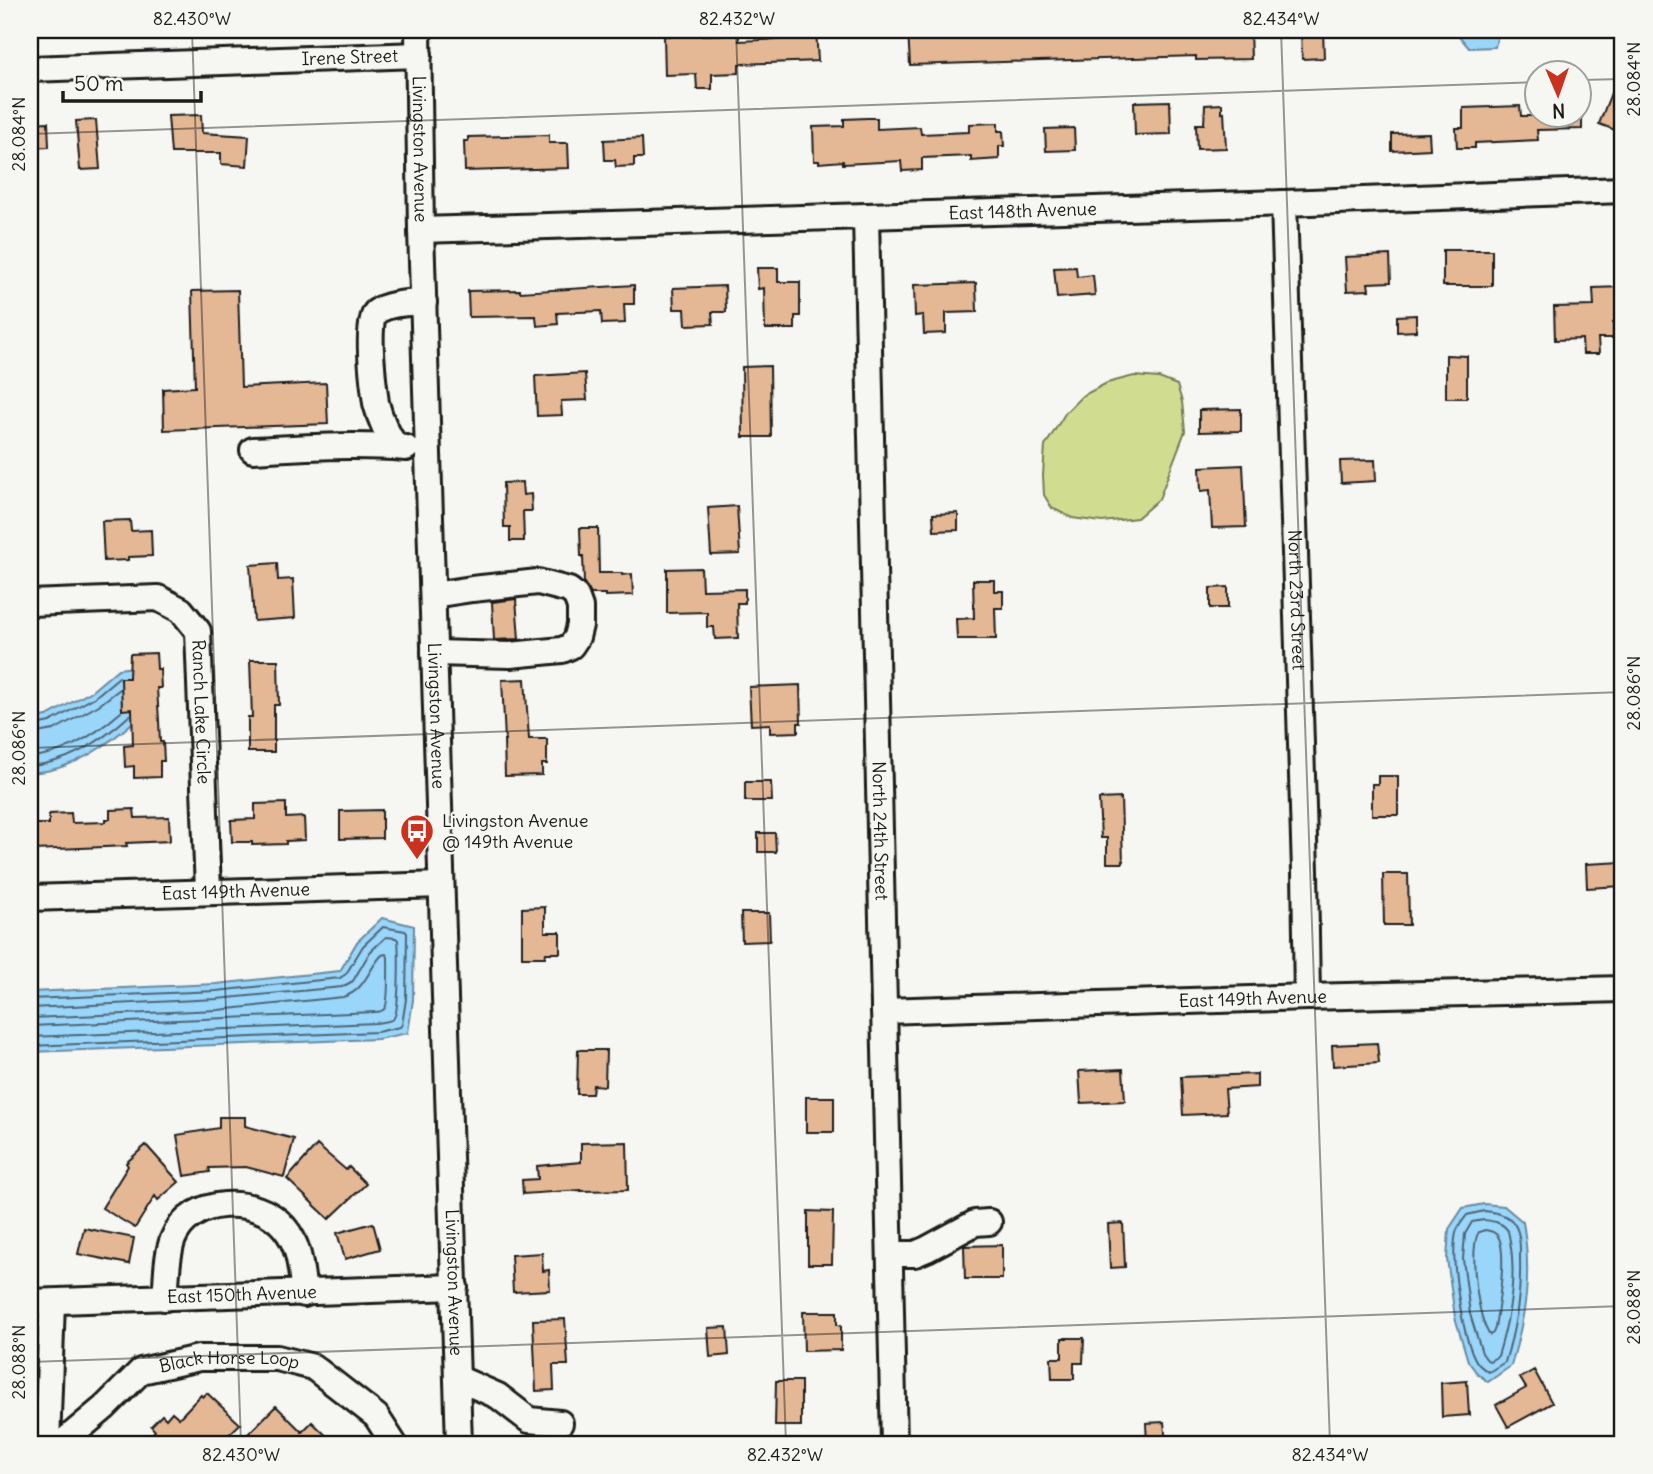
<svg xmlns="http://www.w3.org/2000/svg" width="1653" height="1474" font-family="Delius,sans-serif">
<style>
.green{fill:#d0dd91;stroke:#767c56;stroke-width:2}
.water{fill:#9ad5fa;stroke:#688ba1;stroke-width:2}
.lines{fill:none;stroke-linecap:round;stroke-linejoin:round}
.shore{stroke:#4e6675;stroke-width:2}
.building{fill:#e5b895;stroke:#1c1c1c;stroke-width:2}
.minor-casing{stroke:#1c1c1c;stroke-width:30}
.minor{stroke:#f6f6f2;stroke-width:24}
.ticks{fill:none;stroke:#1c1c1c;stroke-width:2;stroke-opacity:0.45}
.labels{text-anchor:middle;stroke-width:5;stroke-linejoin:round;paint-order:stroke}
.street-label{font-size:18px;fill:#1c1c1c;stroke:#f6f6f2}
.poi-label{font-size:18px;fill:#1c1c1c;stroke:#f6f6f2;text-anchor:start}
.neatline{fill:none;stroke:#1c1c1c;stroke-width:2.5}
.ticks-label{font-size:18px;text-anchor:middle;fill:#1c1c1c}
</style>
<rect width="100%" height="100%" fill="#f6f6f2"/>
<filter id="ink" filterUnits="userSpaceOnUse"><feTurbulence type="fractalNoise" baseFrequency=".0143" numOctaves="2"/><feDisplacementMap in="SourceGraphic" scale="14" xChannelSelector="R" yChannelSelector="G"/><feConvolveMatrix kernelMatrix="1 2 1 2 8 2 1 2 1" color-interpolation-filters="sRGB"/></filter>
<g filter="url(#ink)">
<path class="green" d="M1134,376l25,2 18,7 5,17 3,29 -26,68 -22,19 -35,4 -30,-4 -20,-10 -8,-13 -1,-20 2,-29 21,-34 16,-16 25,-13z"/>
<path class="water" d="M1454,30h45l-4,17 -26,1z
M144,666l-5,51c-31,28 -66,54 -109,56v-54l17,-3 45,-25 26,-22z
M382,918l32,8 -1,74 -5,33 -30,6 -348,13v-60l186,-8 124,-13 17,-29z
M1484,1204l20,2 19,16c9,53 3,93 -12,144l-23,16 -11,-9 -9,-12 -13,-44 -8,-58 2,-30 14,-21z"/>
<g class="lines">
<path class="shore" d="M30,726l20,-4 45,-25 24,-20
M30,734l24,-4 45,-25 21,-16
M30,757c35,-2 66,-23 91,-45
M30,766c39,-3 72,-25 100,-51
M30,999l186,-8 124,-13 6,-4 17,-28 20,-19 22,4 2,2 -1,66 -4,26 -2,2 -23,5 -347,14
M30,1008l187,-9 125,-12 11,-6 17,-29 16,-15 10,1 2,2c1,12 2,74 -5,79 -4,3 -13,3 -17,4l-346,14
M30,1018l188,-8 125,-13c22,-6 25,-28 39,-42l4,-1 2,3c0,8 1,45 -3,51 -2,3 -7,4 -10,4l-345,14
M1484,1211c12,1 27,4 32,16 5,9 4,23 4,33 1,35 -4,67 -15,102l-16,10c-6,-3 -12,-8 -15,-15 -12,-25 -24,-98 -18,-124 1,-6 7,-13 11,-18z
M1484,1220c8,1 19,2 24,11 0,0 2,10 2,10 7,38 -1,79 -12,115l-8,5 -3,-1 -5,-7 -12,-39 -7,-55 2,-25 7,-12z
M1485,1230c6,1 11,2 14,8 8,19 -1,69 -4,90l-2,5 -3,2c-12,-12 -22,-89 -11,-103z"/>
</g>
<path class="building" d="M784,30h32l2,31 -79,3v9l-27,1v15h-15l-1,-15 -31,1 -1,-39 75,-2v7l45,-2z
M908,30h342l1,29 -55,1v-4l-286,9z
M1301,30h22l1,28 -22,1z
M1611,93l12,5v35l-24,-9z
M1170,101l1,33 -36,1 -1,-33z
M1222,104v9l2,-1 2,36 -29,1 -1,-25h8l1,-19z
M1520,106l1,10h61v13l-45,1 1,10 -63,3v5h-18l-1,-20h7v-20z
M201,115l1,18 47,3 -2,30 -26,-2v-11h-50l-3,-37z
M867,118h10v11l43,-2 1,7 48,-2v-8l29,-1v8h5l1,15h-5v13l-28,2v-5l-49,2v12l-20,1 -1,-10 -58,3v-3l-24,2v-2h-5l-1,-34 31,-1v-7z
M96,120l4,49 -20,1 -4,-49z
M48,122l1,25 -19,1v-25z
M1074,128l1,22 -29,1 -1,-22z
M1429,133l1,16 -38,2v-17z
M549,135v8h19l1,25 -104,3 -1,-30h4v-4z
M642,138l1,20h-9v8l-18,1 -1,-7h-10l-1,-20z
M1443,250h49v36h-49z
M1390,255l1,27 -23,1 1,7 -22,1 -2,-34z
M1076,267l1,10 16,-2 2,20 -38,3 -3,-30z
M757,268h21v14h22v34h-5v13h-30l-1,-41 -6,1z
M976,283l1,29 -31,1v20l-22,1 -1,-19 -8,1 -1,-31z
M634,285v19h-10l1,19 -23,1 -1,-13 -44,2 1,11 -21,2 -1,-10 -67,1 -1,-26 52,-1v2z
M725,286l1,26h-14l1,12 -27,1 -1,-16h-11l-1,-21z
M1623,287v35h-10v16h-15l1,16h-16l-1,-15 -27,1 -1,-33 40,-1 -1,-18z
M238,290l3,97 85,-4 2,41 -164,6 -1,-41 32,-2 -3,-96z
M1416,315v16l-19,1v-16z
M1446,355l21,1v42h-21z
M770,366l1,71h-28l-1,-70z
M585,373l2,27 -26,1 1,14 -25,1 -2,-40z
M1241,409v22l-42,1v-22z
M1375,460l1,21 -35,2 -1,-22z
M1243,465l3,62 -34,1 -2,-38 -9,1 -1,-24z
M522,482l1,13 8,-1 1,17h-9l1,30h-14v-14h-6l-1,-44z
M737,506l3,48 -29,1 -3,-47z
M958,513v17l-24,1 -1,-17z
M130,520l1,11 20,-1 1,26 -24,1v3l-24,1 -2,-40z
M580,528h18l1,45h23v2l10,-1 1,21 -28,1v-2h-14l-7,-11 -1,-27h-2z
M277,563l1,17 15,-1 2,39 -41,3 -4,-56z
M701,568l1,22 43,-1v14h-8l1,35 -23,1 -1,-12h-7v-15l-40,1v-44z
M973,580h21v11h9v17h-8l1,31h-39l-1,-20 18,-1z
M1228,587v21h-18v-20z
M516,599l3,40 -25,1 -2,-38z
M156,653l1,16h3l1,19h-4l2,33 1,21h3l1,19h-4v16l-26,1v-12l-9,1 -1,-21 9,-1 -1,-36 -10,1 -1,-32h8l1,-24z
M250,660h28l1,45h-5v47h-26v-35h4z
M525,679l4,60h18v25h-5v11l-37,1 -1,-36h1l-3,-60z
M800,685l1,38h-3v9l-28,1v-9l-19,1 -2,-38z
M1378,776h20v39h-26v-31h6z
M745,782h26l1,19h-27z
M1121,798l2,65h-16v-25h-6l-2,-39z
M286,803v15l18,-1 1,23 -19,1v3l-34,1v-3h-20l-1,-22 24,-1v-15z
M134,809l1,9 34,-1 1,24 -44,2 1,3 -93,4 -1,-26h16v-10l22,-1 1,10 34,-1v-3h4v-9z
M382,810v28l-42,1v-28z
M758,833h17l1,19h-18z
M1623,862v24l-36,2 -1,-24z
M1383,874h25l1,51h-25z
M545,907v25h15v21h-14l-1,4h-23v-49z
M741,913h28l1,28 -28,1z
M1377,1043l2,20 -46,3 -1,-21z
M578,1050h28l-1,36 -12,-1 -1,9h-15z
M1123,1069l2,32 -44,2 -2,-32z
M1257,1074v13l-32,2 2,24 -44,2 -2,-38z
M806,1097h28v35h-28z
M219,1117h26v9l49,13 -10,38 -38,-10 -37,1 1,4 -26,4 -7,-41 42,-7z
M627,1142l1,48 -47,1v-1l-58,4 -1,-14 16,-1 -1,-13 44,-4v-19z
M146,1145l33,37 -21,18 -3,-4 -20,32 -33,-20 26,-42 -2,-3z
M317,1145l29,25 3,-3 17,17 -37,35 -42,-40z
M808,1211l25,1 -1,52h-24z
M373,1223l7,26 -35,10 -8,-26z
M1123,1223l2,44 -15,1 -2,-44z
M84,1228l50,10 -5,26 -51,-10z
M1002,1245v34h-37l-1,-33z
M542,1253l1,18 6,-1 1,20 -37,2 -2,-37z
M803,1312h34v13l4,1v24l-37,1z
M565,1319l3,46h-15l1,25 -18,1 -3,-71z
M727,1327l2,28 -19,2 -2,-29z
M1062,1338h22l-1,25h-9v16h-22l-1,-21h11z
M1534,1370l18,33 -44,24 -12,-22 30,-17 -6,-10z
M776,1381h25v45h-26z
M1467,1381l2,34 -27,2 -1,-34z
M207,1393l33,31 -21,20h-63l-7,-7 6,-6 -4,-5 11,-11 4,4 6,-7 7,6 22,-23 2,2z
M276,1406l26,26 10,-10 23,22h-97z
M1164,1422l2,22h-19l-1,-21z"/>
<g class="lines">
<g class="minor-casing">
<g id="minor">
<path id="s1" d="M418,30l3,200 38,1214"/>
<path id="s2" d="M30,69l389,-14"/>
<path id="s3" d="M1284,203l21,668 2,126"/>
<path id="s4" d="M866,217l28,1227"/>
<path id="s5" d="M421,230l863,-27 339,-13"/>
<path d="M396,447c-9,-13 -16,-28 -20,-44 -2,-14 -11,-84 0,-91 12,-9 33,-9 48,-10"/>
<path d="M253,450c51,-3 102,-6 153,-2"/>
<path d="M433,595l39,-6 66,-7 31,8 7,6 4,11v18l-3,12 -6,9 -9,4 -52,5 -76,-2"/>
<path id="s6" d="M30,603l128,-5 23,12 17,21 10,260"/>
<path id="s7" d="M30,898l411,-13"/>
<path id="s8" d="M884,1011l423,-14 316,-8"/>
<path d="M890,1254h25l12,-5 48,-26 14,-1"/>
<path d="M165,1298c2,-19 1,-41 8,-59 17,-43 84,-44 111,-12 16,18 17,43 20,67"/>
<path id="s9" d="M30,1302l425,-15"/>
<path d="M457,1378l41,18 31,24 31,3"/>
<path d="M47,1444l5,-142"/>
<path id="s10" d="M61,1444l44,-37 36,-36 58,-13h78l36,9 63,49 18,28"/>
</g>
</g>
<use href="#minor" class="minor"/>
</g>
</g>
<path class="ticks" d="M192,30l49,1414M736,30l50,1414M1281,30l49,1414M1580,80l43,-1M30,134l1508,-52M30,748l1593,-56M30,1362l1593,-56"/>
<defs>
<g id="bus-pin" transform="scale(1.75)"><path d="M0 17L-7.5 6A9.5 9.5 0 1 1 7.5 6Z" fill="#c8321e" stroke="#f6f6f2"/><path d="M-5-6H5V4H4V6H2V4H-2V6H-4V4H-5ZM-3.5-4V0h7V-4ZM-3.5 1.2v1.5H-2V1.2ZM2 1.2v1.5H3.5V1.2Z" fill="#fff"/></g>
</defs>
<g fill-rule="evenodd">
<use href="#bus-pin" x="417" y="831"/>
</g>
<g class="labels">
<g class="street-label">
<text dy="6" stroke="none"><textPath href="#s2" startOffset="320">Irene Street</textPath></text>
<text dy="6" stroke="none"><textPath href="#s1" startOffset="119">Livingston Avenue</textPath></text>
<text dy="6" stroke="none"><textPath href="#s5" startOffset="602">East 148th Avenue</textPath></text>
<text dy="6" stroke="none"><textPath href="#s3" startOffset="397">North 23rd Street</textPath></text>
<text dy="6" stroke="none"><textPath href="#s6" startOffset="262">Ranch Lake Circle</textPath></text>
<text dy="6" stroke="none"><textPath href="#s1" startOffset="686">Livingston Avenue</textPath></text>
<text dy="6" stroke="none"><textPath href="#s4" startOffset="614">North 24th Street</textPath></text>
<text dy="6" stroke="none"><textPath href="#s7" startOffset="206">East 149th Avenue</textPath></text>
<text dy="6" stroke="none"><textPath href="#s8" startOffset="369">East 149th Avenue</textPath></text>
<text dy="6" stroke="none"><textPath href="#s1" startOffset="1253">Livingston Avenue</textPath></text>
<text dy="6" stroke="none"><textPath href="#s9" startOffset="212">East 150th Avenue</textPath></text>
<text dy="6" stroke="none"><textPath href="#s10" startOffset="198">Black Horse Loop</textPath></text>
</g>
<g class="poi-label">
<text x="442" y="827">Livingston Avenue<tspan x="442" dy="21">@ 149th Avenue</tspan></text>
</g>
</g>
<rect width="1653" height="1474" fill="none" stroke="#f6f6f2" stroke-width="77"/>
<g transform="translate(1558 94) rotate(178)"><circle r="33" fill="#f6f6f2" stroke="#9f9f9c" stroke-width="2"/>
<path d="M0-5L12 26L0 18L-12 26Z" fill="#c8321e"/>
<text y="-10" font-size="19" font-weight="bold" text-anchor="middle" fill="#1c1c1c">N</text>
</g>
<path d="M63 91v10h138v-10" fill="none" stroke="#1c1c1c" stroke-width="3.5"/>
<text x="74" y="91" font-size="21" fill="#1c1c1c" stroke="#f6f6f2" stroke-width="5" paint-order="stroke">50 m</text>
<rect x="38" y="38" width="1576" height="1398" class="neatline"/>
<g class="ticks-label">
<text x="192" y="25">82.430°W</text>
<text x="737" y="25">82.432°W</text>
<text x="1281" y="25">82.434°W</text>
<text transform="translate(1634 79) rotate(-90)" y="6">28.084°N</text>
<text transform="translate(19 134) rotate(-90)" y="6">28.084°N</text>
<text transform="translate(1634 693) rotate(-90)" y="6">28.086°N</text>
<text transform="translate(19 748) rotate(-90)" y="6">28.086°N</text>
<text transform="translate(1634 1307) rotate(-90)" y="6">28.088°N</text>
<text transform="translate(19 1362) rotate(-90)" y="6">28.088°N</text>
<text x="241" y="1461">82.430°W</text>
<text x="785" y="1461">82.432°W</text>
<text x="1330" y="1461">82.434°W</text>
</g>
</svg>
